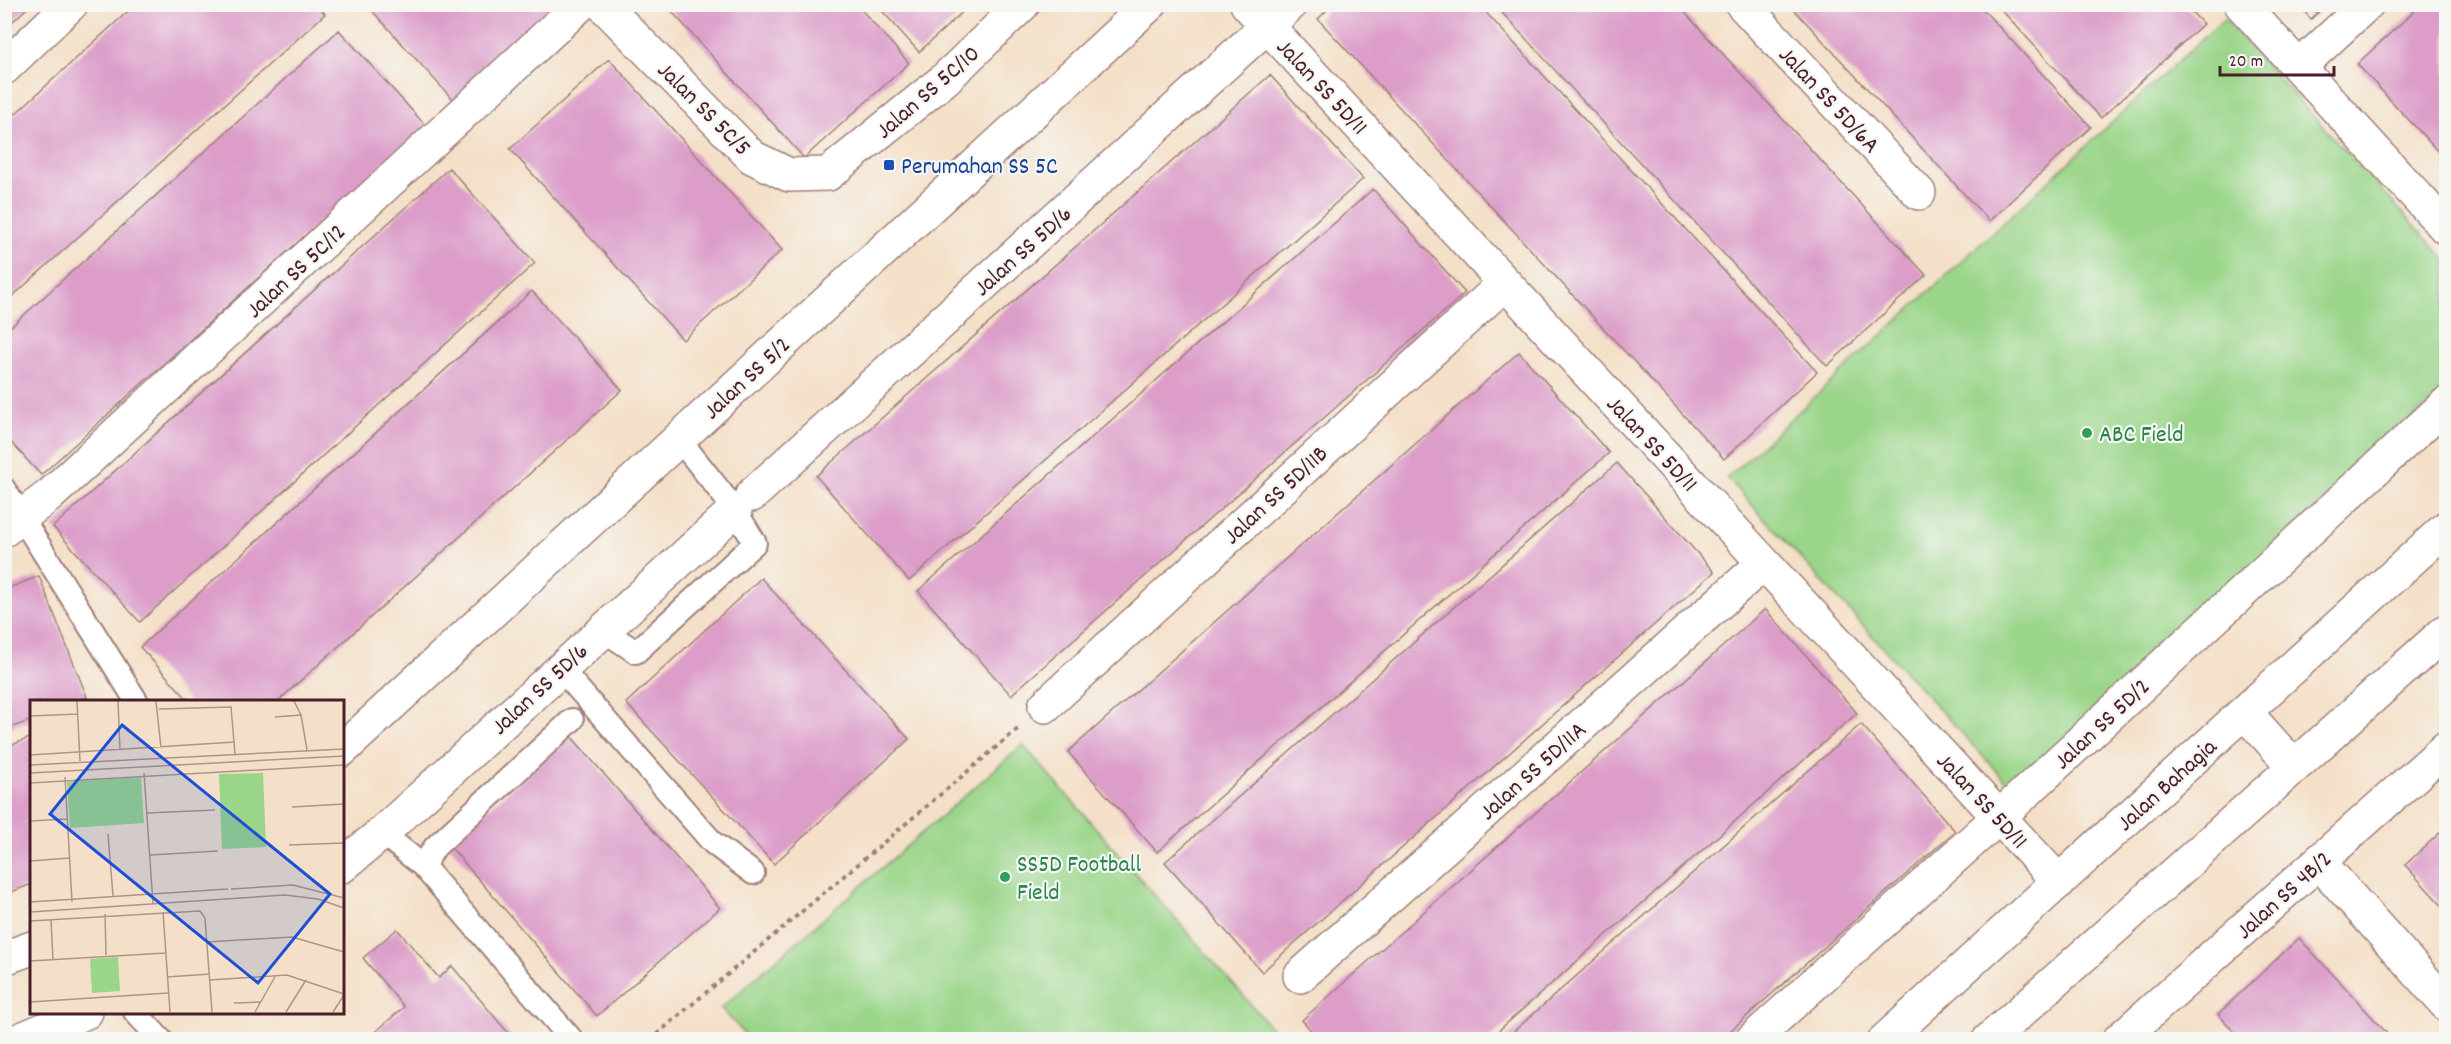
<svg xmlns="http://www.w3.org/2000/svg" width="2451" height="1044" font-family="Dekko,sans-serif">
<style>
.green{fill:#9ad589;stroke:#727a5a;stroke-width:1.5}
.building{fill:#dc9dc9}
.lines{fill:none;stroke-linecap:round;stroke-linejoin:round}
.service-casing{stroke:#9f807a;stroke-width:26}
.minor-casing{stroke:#9f807a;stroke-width:36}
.tertiary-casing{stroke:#9f807a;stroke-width:36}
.secondary-casing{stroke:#9f807a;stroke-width:36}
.path{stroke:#9f807a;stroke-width:4;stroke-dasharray:4.5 4.5;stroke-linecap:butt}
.service{stroke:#fff;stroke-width:22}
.minor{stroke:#fff;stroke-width:33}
.tertiary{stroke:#fff;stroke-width:33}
.secondary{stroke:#fff;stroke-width:33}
.transit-dot{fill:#1a4fb4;stroke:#f6f6f2;stroke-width:2}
.leisure-dot{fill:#2e9e5b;stroke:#f6f6f2;stroke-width:2}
.labels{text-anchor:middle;stroke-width:4.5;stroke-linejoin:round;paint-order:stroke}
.street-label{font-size:24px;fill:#4a1f2b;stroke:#f6f6f2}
.transit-label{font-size:24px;fill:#164399;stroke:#f6f6f2;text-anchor:start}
.leisure-label{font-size:24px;fill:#27864d;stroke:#f6f6f2;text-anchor:start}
.inset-road{fill:none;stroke:#b09389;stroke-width:1.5}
.view{fill:#1d4ed8;fill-opacity:0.15;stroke:#1d4ed8;stroke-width:3}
.inset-edge{fill:none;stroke:#4a1f2b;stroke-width:3}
</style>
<rect width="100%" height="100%" fill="#f6f6f2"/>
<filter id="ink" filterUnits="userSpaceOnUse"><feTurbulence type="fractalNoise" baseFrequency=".0167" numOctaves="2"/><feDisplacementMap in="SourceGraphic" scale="12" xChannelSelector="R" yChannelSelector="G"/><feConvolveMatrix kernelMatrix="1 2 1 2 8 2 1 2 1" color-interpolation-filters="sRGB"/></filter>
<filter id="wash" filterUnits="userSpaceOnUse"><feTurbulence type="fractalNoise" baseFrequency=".008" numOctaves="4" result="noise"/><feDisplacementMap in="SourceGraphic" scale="24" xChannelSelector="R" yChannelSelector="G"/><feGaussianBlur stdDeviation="1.35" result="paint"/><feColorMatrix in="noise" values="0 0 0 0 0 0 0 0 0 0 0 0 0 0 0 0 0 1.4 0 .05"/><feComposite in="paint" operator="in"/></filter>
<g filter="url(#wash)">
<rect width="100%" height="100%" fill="#f4e0c8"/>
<path class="green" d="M2224,19l222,241v128l-434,400 -285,-310z
M1023,745l258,294h-532l-28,-31z"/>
<g id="blocks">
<path class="building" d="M5,4h26l-26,25z
M136,4h180l9,10 -321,290v-180z
M366,4h197l-108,98z
M665,4h191l53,59 -105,95z
M876,4h95l-52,48z
M1333,4h145l339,368 -93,87 -406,-440z
M1494,4h183l249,271 -99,91z
M1789,4h189l113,123 -102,94z
M1996,4h188l19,20 -102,94z
M2297,4h30l-16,15z
M2422,4h24v156l-89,-96z
M339,30l87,96 -385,349 -37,-40v-102z
M609,59l173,191 -99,90 -173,-191z
M1270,75l93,104 -454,402 -93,-105z
M449,168l86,95 -395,359 -87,-95z
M1373,189l92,104 -454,402 -93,-104z
M532,291l90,99 -345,312h-87l-50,-55z
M1519,352l90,101 -452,399 -89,-100z
M1617,463l97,109 -452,400 -97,-110z
M39,576l48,121 -12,5h-43v18l-28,10v-140z
M761,578l148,161 -135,125 -148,-161z
M1765,609l92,104 -369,327h-169l-17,-20z
M1861,724l94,107 -235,209h-216z
M571,736l149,172 -123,108 -149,-172z
M32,737v147l-28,11v-147z
M2446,827v83l-41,-45z
M397,929l42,49 13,-12 62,74h-148l38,-33 -41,-49z
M2299,938l40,43 54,59h-151l-24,-26z"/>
</g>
</g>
<g filter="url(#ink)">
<use href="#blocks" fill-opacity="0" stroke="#9f807a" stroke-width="1.5"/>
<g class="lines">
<g class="service-casing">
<path id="service" d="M4,489l133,213
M603,630l33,22 119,-109 -20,-33 -56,-71
M560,668l153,175 40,30
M382,833l41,33 12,-19 137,-127
M423,866l149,174
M135,1012l26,28"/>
</g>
<g class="minor-casing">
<path id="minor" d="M602,4l150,153 37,18 39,-1 116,-94 79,-76
M1247,4l812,878
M1742,4l177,189
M2241,4l205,224
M2299,67l68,-63
M4,68l67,-64
M752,495l539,-491
M4,530l46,-35 531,-491
M1045,706l460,-423
M2319,862l127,142
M342,866l40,-33 353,-323
M1300,976l464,-413
M19,1040l67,-28
M1752,1040l247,-223 447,-413
M2119,1040l327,-292"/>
</g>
<g class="tertiary-casing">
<path id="tertiary" d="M342,750l808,-746
M4,958l28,-10"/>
</g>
<g class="secondary-casing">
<path id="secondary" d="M2245,712l49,55
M1885,1040l561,-512
M1989,1040l457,-409"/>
</g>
<path class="path" d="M650,1040l369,-312"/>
<use href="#service" class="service"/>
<use href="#minor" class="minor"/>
<use href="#tertiary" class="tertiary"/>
<use href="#secondary" class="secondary"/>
</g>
</g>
<rect class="transit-dot" x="883" y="159" width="12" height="12" rx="3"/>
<g class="leisure-dot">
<circle cx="2087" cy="433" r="6"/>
<circle cx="1005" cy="877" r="6"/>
</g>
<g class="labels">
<g class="street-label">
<text transform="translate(1323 86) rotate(47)" y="8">Jalan SS 5D/11</text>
<text transform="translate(927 91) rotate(-41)" y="8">Jalan SS 5C/10</text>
<text transform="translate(1830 99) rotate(47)" y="8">Jalan SS 5D/6A</text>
<text transform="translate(705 108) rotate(45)" y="8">Jalan SS 5C/5</text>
<text transform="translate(1022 250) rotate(-42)" y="8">Jalan SS 5D/6</text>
<text transform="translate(295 270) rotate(-43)" y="8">Jalan SS 5C/12</text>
<text transform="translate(746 377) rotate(-43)" y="8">Jalan SS 5/2</text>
<text transform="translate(1653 443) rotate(47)" y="8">Jalan SS 5D/11</text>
<text transform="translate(1275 494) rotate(-43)" y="8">Jalan SS 5D/11B</text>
<text transform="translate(539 688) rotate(-43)" y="8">Jalan SS 5D/6</text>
<text transform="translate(2101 723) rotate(-43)" y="8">Jalan SS 5D/2</text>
<text transform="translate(1532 770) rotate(-42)" y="8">Jalan SS 5D/11A</text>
<text transform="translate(2166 784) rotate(-42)" y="8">Jalan Bahagia</text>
<text transform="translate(1983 800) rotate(47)" y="8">Jalan SS 5D/11</text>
<text transform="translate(2283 894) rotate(-42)" y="8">Jalan SS 4B/2</text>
</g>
<g class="transit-label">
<text x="901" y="173">Perumahan SS 5C</text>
</g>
<g class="leisure-label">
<text x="2099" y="441">ABC Field</text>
<text x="1017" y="871">SS5D Football<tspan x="1017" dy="28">Field</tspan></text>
</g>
</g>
<g transform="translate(30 700)">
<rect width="314" height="314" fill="#f4e0c8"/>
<path d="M233,73l3,74 -44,2 -3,-75zM111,77l3,46 -74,5 -3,-46zM88,257l2,34 -28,2 -2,-34z" fill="#9ad589"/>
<path class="inset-road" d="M47,1l3,60M88,1l2,49M126,1l5,47M264,1l7,14 6,35M129,9l72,-2 4,47M0,16l48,-2M245,17l26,-2M0,55l205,-13M0,65l314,-16M0,73l314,-17M114,73l9,131M35,77l7,125M0,83l314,-18M262,107l52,-3M117,113l68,-3M0,121l37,-2M78,134l5,62M259,145l55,-2M120,155l68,-4M0,161l40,-3M201,189l62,-4 51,13M0,202l198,-13M0,212l255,-17 33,4 26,9M133,212l7,100M75,214l1,41M21,220l2,39M0,221l170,-10 5,7 7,94M177,242l85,-5 52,15M0,261l136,-8M137,277l43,-3M180,280l77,-5 57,19M0,302l138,-9M204,303l26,-1M225,312l21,-37M256,312l20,-32M303,312l11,-17"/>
<path class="view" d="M92,25l208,169 -72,89 -208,-169z"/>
<rect width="314" height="314" class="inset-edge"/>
</g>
<rect width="2451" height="1044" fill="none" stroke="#f6f6f2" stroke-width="24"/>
<path d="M2220 66v9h114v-9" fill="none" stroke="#4a1f2b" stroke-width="3"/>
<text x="2229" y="66" font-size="18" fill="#4a1f2b" stroke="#f6f6f2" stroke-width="4.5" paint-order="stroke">20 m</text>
</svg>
